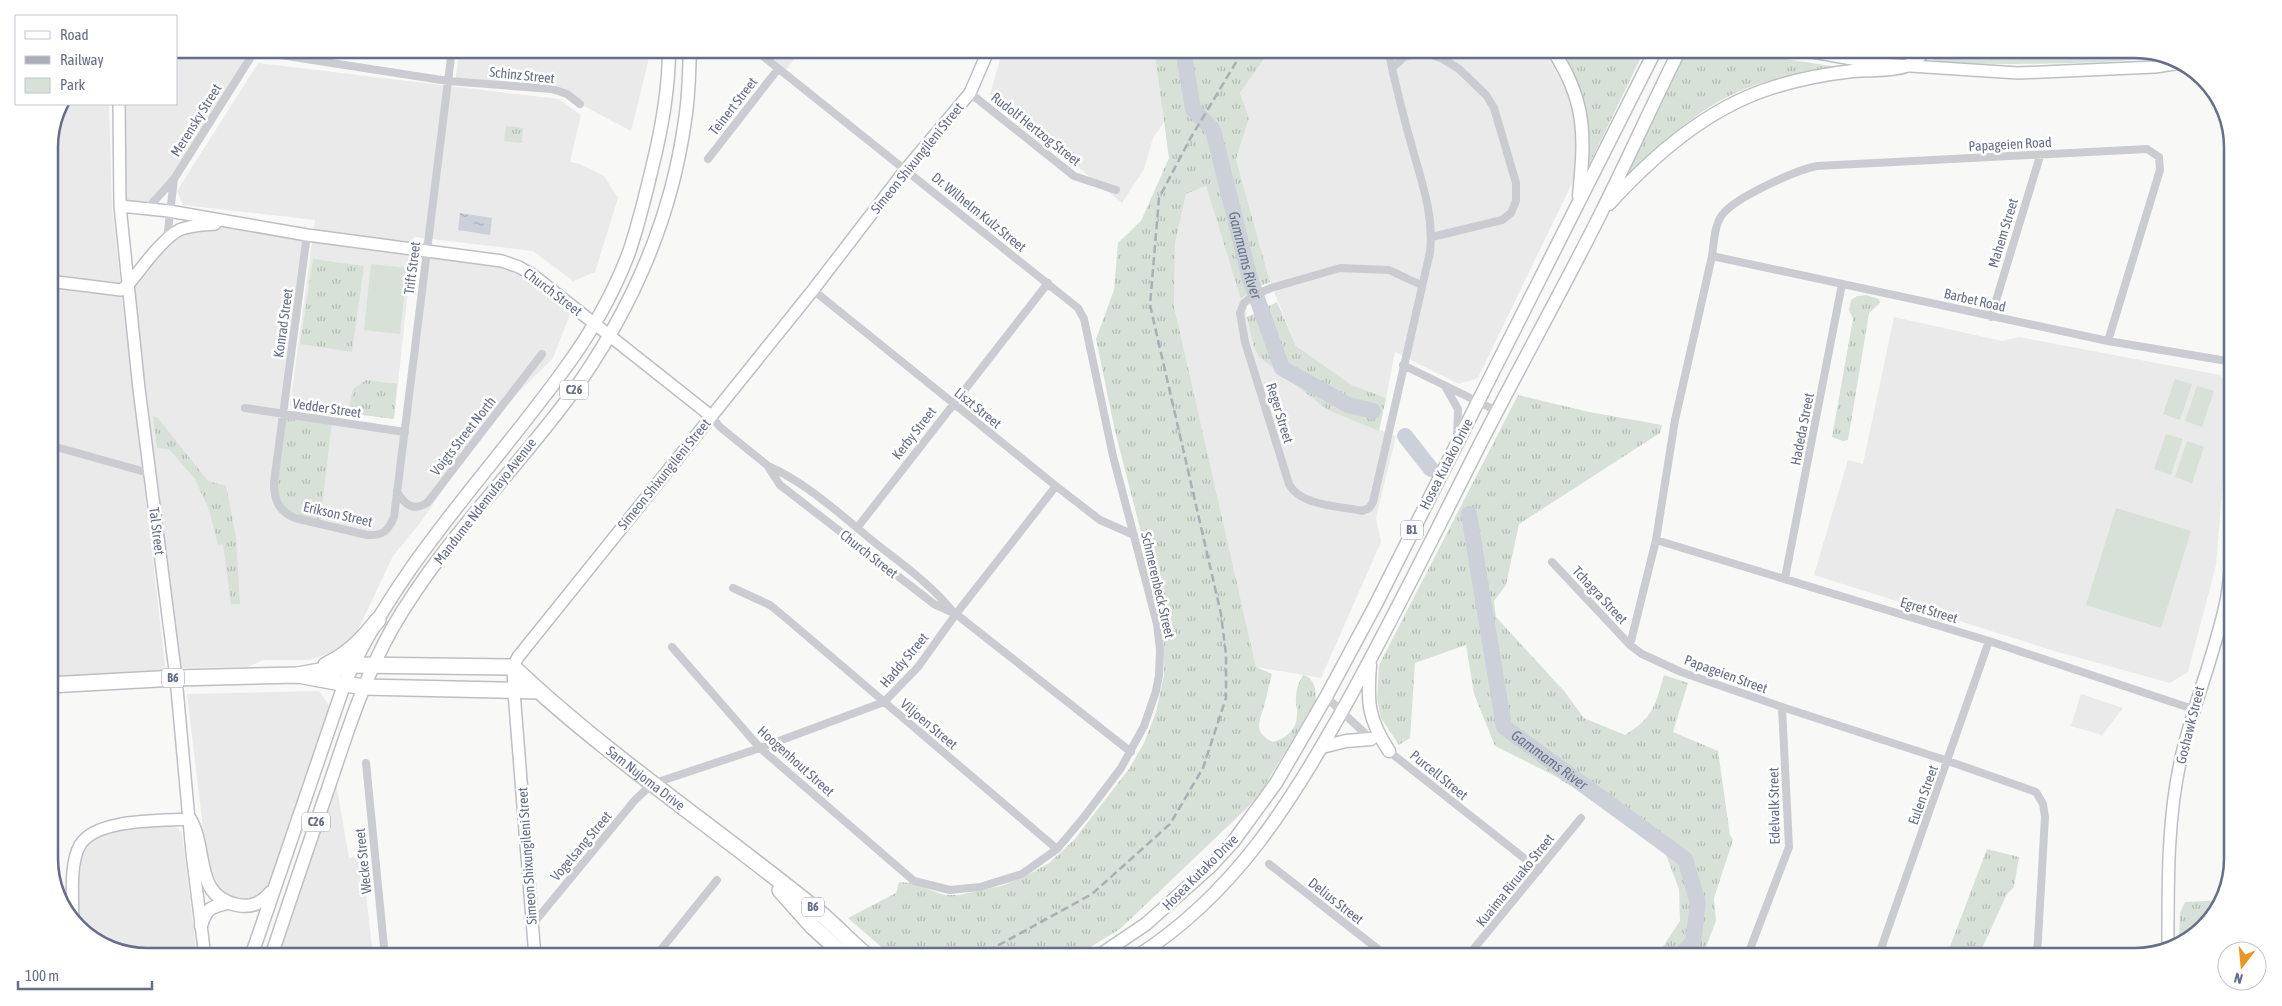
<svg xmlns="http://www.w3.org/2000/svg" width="2282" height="1006" font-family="'Asap Condensed',sans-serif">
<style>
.built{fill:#e9eae9}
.grass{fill:url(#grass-tufts)}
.green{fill:#d7e1d7}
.water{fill:url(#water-ripples)}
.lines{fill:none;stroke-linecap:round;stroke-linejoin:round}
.river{stroke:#ccd0d8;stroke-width:16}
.secondary-casing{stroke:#bdbfc6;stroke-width:14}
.primary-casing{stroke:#bdbfc4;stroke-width:15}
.highway-casing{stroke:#bdbec2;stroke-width:18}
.street{stroke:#cbccd1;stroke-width:8}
.secondary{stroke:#fff;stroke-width:11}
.primary{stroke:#fff;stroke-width:12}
.highway{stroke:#fff;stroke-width:15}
.rail{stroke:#acaeb6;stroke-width:2.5;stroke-dasharray:8 4;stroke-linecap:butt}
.labels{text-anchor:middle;stroke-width:5;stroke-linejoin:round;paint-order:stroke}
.shield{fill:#fff;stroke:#949aac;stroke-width:1}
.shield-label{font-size:12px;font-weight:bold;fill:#666e89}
.street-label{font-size:14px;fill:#666e89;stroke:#fff}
.water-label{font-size:15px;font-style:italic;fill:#67758b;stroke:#fff}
.rim{fill:none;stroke:#666e89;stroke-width:2.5}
</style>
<defs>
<pattern id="grass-tufts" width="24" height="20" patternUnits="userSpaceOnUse" patternTransform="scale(1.25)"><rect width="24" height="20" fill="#d7e1d7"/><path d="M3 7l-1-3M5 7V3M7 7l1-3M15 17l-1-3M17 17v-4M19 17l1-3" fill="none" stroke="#b2bbb4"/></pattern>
<pattern id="water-ripples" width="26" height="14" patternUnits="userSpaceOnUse" patternTransform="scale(1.25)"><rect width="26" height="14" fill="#ccd0d8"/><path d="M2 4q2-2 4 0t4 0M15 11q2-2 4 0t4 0" fill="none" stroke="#a9adb5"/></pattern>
</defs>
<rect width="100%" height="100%" fill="#f8f9f6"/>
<path class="built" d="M176,49h67l6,3 -75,127 -26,29 -28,-2 -1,-102h57z
M460,49h189l-1,13 -17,69 -51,-27 -13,-10 -112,-12z
M753,49h50l-19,23z
M1003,49h151l10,73 -11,16 -9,31 -22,34 -132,-108z
M1271,49h270l6,7 22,38 7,32 -2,53 -96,199 -19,6 -64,-32 -9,46 -34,-13 -56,-39 -26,-64 -34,-123 13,-41 -9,-25z
M258,63l301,36 22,16 -11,47 10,2 24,12 14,22 -23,74 -22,9 -40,-30 -119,-14 -20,182 -104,-13 25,-186 -132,-15 -6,-14z
M59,104h50l3,104 54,465 -117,5v-538z
M1206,186l41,131 6,28 75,65 68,26 -20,82 5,24 -60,136 -65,-11 -82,-361 1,-62 11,-50z
M229,222l78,13 -24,179 121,18 22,-180 76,9 71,45 -20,52 -63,63 -70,102 -27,33 -36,76 -11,12 -12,8 -26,8h-45l-15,7 -74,1 -46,-383 51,-55z
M1894,317l108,24 17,-4 201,38 11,12 -15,178 -28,107 -18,11 -119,-33 -237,-75 34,-115 15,4z
M319,691l11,16 -60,179 -17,14h-21l-12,-7 -11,-14 -22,-185z
M2081,694l42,14 -21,27 -31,-9z
M334,771l15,87 13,-2 11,101h-102z
M49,809h6l6,65 -1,23 -11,-31z
M170,825l8,3 4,6 15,123h-50l-38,-7 -31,-24 -1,-41 6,-31 7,-12 9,-7 17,-6z"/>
<path class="grass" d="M1154,49h117l-31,44 9,25 -13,41 34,123 -15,6 -14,11 -35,-113 -20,8 -11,50 -1,62 82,361 16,7c-3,11 -5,21 -8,32 -5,16 -11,27 9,36 14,-4 24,-13 24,-28 1,-6 -2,-11 -1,-16 0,-9 3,-16 7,-23 12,3 13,15 13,26l-54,89 -13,16 -129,123 -46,28h-181l-45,-39 48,-25 3,-11 12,1 33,12h15l42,-9 25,-10 23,-13 25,-23 55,-71 15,-26 12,-31 8,-37 -1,-57 -48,-187 -19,-92 18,-49 4,-47 23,-22 28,-63z
M1555,49h90l-57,118v-13z
M1687,49h35l115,18c-31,6 -62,10 -92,22 -48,18 -85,57 -121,91z
M1848,49h35l32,4 -1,2z
M2144,50l29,7c-76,7 -150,8 -226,6l-13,-3 -4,-3 4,-4c70,5 140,4 210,-3z
M506,126l17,2 -1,15 -18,-2z
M313,259l51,7 -12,86 -52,-8z
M1866,295l13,4 1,4 -11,10 -21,127 -5,1 -11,-4 21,-118 -4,-9 2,-10 6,-4z
M1277,302l19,44 56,39 34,13 -7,33 -51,-21 -69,-53 -6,-12 -6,-28z
M366,380l31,4 -3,35 -46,-6 5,-24z
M1518,395l71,17 73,13 -2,8 -141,91 -13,61 -12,16 2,16 68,74 20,27 41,17c28,-17 30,-29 39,-60l24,8 -15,49 45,19 12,84 3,5 -19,58 2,23 -14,36h-46l24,-36 -1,-32 -13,-34 -66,-51 -47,-29 -58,-29 -21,-52 -8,-49 -51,18 -5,75 -11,7 -18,-27 -4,-20 2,-33z
M283,414l49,7 -12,103 -33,-9 -13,-23z
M153,416l4,1 51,64 18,5 10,51 4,67h-9l-8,-60 -5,1 -9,-35 -14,-31 -26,-30 -12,-1z
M1987,849l32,8 -5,30 -7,7 -29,63h-32z
M2223,900l-7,3 -18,21 -8,17 -11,3 1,-31 5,-11z"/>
<path class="green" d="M371,264l36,4 -7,66 -36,-4z
M2175,379l17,5 -12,36 -17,-6z
M2197,386l17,5 -12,36 -17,-6z
M2166,434l17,5 -12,36 -17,-6z
M2187,441l17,6 -12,36 -17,-6z
M2116,508l75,23 -30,97 -75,-23z"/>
<path class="water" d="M460,213l32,5 -2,17 -32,-5z"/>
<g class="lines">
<g class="river">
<path id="s1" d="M1183,49l10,60 20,21 37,149 32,89 66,37 25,6"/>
<path d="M1405,436l26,33"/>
<path id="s2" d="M1469,514l35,213 181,132 13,44 -5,39 -14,15"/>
</g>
<g class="secondary-casing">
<path id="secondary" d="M1796,49l84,15 138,9 137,-6 26,-4
M1956,49l72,3 74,-3
M119,104l1,102 19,183 37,289 16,175 13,104
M120,206l49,5 138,24 195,26 17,6 14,8 178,141
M49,281l72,9 7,-5c13,-16 33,-45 51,-55 11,-5 24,-5 36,-6
M73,922c0,-21 -4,-58 7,-77 16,-27 81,-24 110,-26
M2168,947c0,-62 -1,-127 13,-189 12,-53 34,-104 45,-157 6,-30 5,-63 7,-94
M535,957l-21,-265 -1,-25 5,-10 295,-367 93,-121 64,-76 19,-44"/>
</g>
<g class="primary-casing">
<path id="primary" d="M1552,49c35,52 33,87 27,147
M1609,204c44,-48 96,-94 159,-115 27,-9 57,-15 85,-18 17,-2 37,1 53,-5 9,-4 14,-10 20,-17
M1370,665c-3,37 -2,54 19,86
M1322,747l24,-6 25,-2
M190,819c18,30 3,77 47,86 15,3 24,-2 34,-13
M201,926c5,-18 10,-19 26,-23
M251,957l93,-272c53,-121 146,-212 222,-318 24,-33 47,-73 62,-112 10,-28 17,-58 24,-87 10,-40 17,-78 17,-119
M271,957c19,-58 39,-116 59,-174 18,-54 35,-107 63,-156 48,-83 117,-151 174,-227 61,-83 104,-178 118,-280 4,-23 4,-48 5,-71
M1097,957l49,-33 65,-58 22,-24 43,-59 50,-86 50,-93 280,-555
M1136,957c99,-63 153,-152 210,-253 45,-81 86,-165 128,-248 41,-81 86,-161 127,-243 27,-54 52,-110 79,-164"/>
</g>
<g class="highway-casing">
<g id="highway">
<path d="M326,665c23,-11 36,-25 52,-45"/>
<path id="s3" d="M298,675l55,-10 160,2c92,87 198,158 296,237 21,16 39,36 59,53"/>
<path d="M49,685l127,-7 122,-3 65,12 176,4"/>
<path d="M780,890l32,36 34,31"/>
</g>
</g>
<path class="street" d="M250,49l4,2 194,30 104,8 15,5 13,10
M1388,49c7,35 16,70 26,105 9,32 20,64 16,98l-57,250 -4,6 -7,3c-22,-5 -62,-5 -73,-27l-44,-142 -5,-29 4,-10 8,-7 19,-8 69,-20 49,2 32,15
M1392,68l13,-12 21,-3 17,6 16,10 27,26 8,13 22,75v18l-5,12 -9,7 -70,17
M970,93l104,83 42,14
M708,159l70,-90
M148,208l26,-29 82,-130
M307,235l-33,247c0,18 4,29 21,36l72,17c16,1 21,-4 27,-18l58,-468
M167,239l7,-60
M1712,256l396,85 125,21
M813,290l243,196 44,34 34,15
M1991,317l49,-161
M1403,365l94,46
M1445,386l13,23 -1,29
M245,408l160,24
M711,416l9,11 47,38 13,20 154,119 22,10 175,138
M49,445l100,28
M768,466c39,17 73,49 106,76 28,22 58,43 80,71
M397,491c7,14 17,21 31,11l114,-148
M857,528l191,-245
M1656,540l333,101 204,68
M1552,562l78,83 12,9 39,18 101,35 166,54 88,31 7,12 2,13 -8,140
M1785,578l57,-294
M733,588l37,17 17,14 270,230
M1630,645l26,-105 19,-120 37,-164c2,-13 2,-30 10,-41 12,-17 74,-45 95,-49l330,-17 12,8 1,13 -52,171
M672,647l88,101 154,133 36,9 30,-3 42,-13 35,-25 27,-32 37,-49 23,-42 12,-35 3,-16 1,-25 -3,-26 -44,-168 -29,-137 -6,-11 -324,-259
M1326,697l46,43
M1386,749l153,121
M366,763l19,194
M1269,864l119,93
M532,925l103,-125 17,-16 108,-36 124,-46 34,-35 38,-53 100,-128
M1178,951l5,6
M655,957l62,-77
M1467,957l114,-139
M1747,957l42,-110 -7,-140
M1878,957l111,-316"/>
<use href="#secondary" class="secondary"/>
<use href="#primary" class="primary"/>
<use href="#highway" class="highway"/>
<path class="rail" d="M977,957l115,-63 78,-70 33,-56 23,-70v-43l-5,-41 -71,-309 9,-107 31,-59 54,-90"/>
</g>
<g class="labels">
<g class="shield">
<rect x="560" y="380.5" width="28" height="19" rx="4"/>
<rect x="1401" y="520.5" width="22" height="19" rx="4"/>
<rect x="162" y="668.5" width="22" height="19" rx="4"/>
<rect x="302" y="812.5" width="28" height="19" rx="4"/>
<rect x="802" y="897.5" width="22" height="19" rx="4"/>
</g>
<g class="shield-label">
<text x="574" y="394">C26</text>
<text x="1412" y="534">B1</text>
<text x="173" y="682">B6</text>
<text x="316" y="826">C26</text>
<text x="813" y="911">B6</text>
</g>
<g class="street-label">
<text transform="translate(522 75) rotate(6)" y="5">Schinz Street</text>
<text transform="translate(733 106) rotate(-52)" y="5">Teinert Street</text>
<text transform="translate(196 120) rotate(-58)" y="5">Merensky Street</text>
<text transform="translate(1036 129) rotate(38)" y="5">Rudolf Hertzog Street</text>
<text transform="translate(2010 144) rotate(-3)" y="5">Papageien Road</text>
<text transform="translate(917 158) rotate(-51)" y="5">Simeon Shixungileni Street</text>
<text transform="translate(979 212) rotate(39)" y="5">Dr. Wilhelm Kulz Street</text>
<text transform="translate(2003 233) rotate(-73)" y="5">Mahem Street</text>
<text transform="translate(412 268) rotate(-83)" y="5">Trift Street</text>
<text transform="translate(553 292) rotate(37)" y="5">Church Street</text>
<text transform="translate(1975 300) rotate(13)" y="5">Barbet Road</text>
<text transform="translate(283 323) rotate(-82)" y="5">Konrad Street</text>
<text transform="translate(327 408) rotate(8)" y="5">Vedder Street</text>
<text transform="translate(978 408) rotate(39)" y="5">Liszt Street</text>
<text transform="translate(1280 413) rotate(73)" y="5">Reger Street</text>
<text transform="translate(1802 429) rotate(-79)" y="5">Hadeda Street</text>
<text transform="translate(914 433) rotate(-52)" y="5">Kerby Street</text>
<text transform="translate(463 436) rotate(-52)" y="5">Voigts Street North</text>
<text transform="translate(1446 464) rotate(-63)" y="5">Hosea Kutako Drive</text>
<text transform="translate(664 474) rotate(-51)" y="5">Simeon Shixungileni Street</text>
<text transform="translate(485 501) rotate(-52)" y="5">Mandume Ndemufayo Avenue</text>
<text transform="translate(338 514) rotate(13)" y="5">Erikson Street</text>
<text transform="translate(157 531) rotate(83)" y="5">Tal Street</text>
<text transform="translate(869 554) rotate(38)" y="5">Church Street</text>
<text transform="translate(1158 585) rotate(77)" y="5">Schmerenbeck Street</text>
<text transform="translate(1600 595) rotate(47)" y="5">Tchagra Street</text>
<text transform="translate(1929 610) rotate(17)" y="5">Egret Street</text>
<text transform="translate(904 660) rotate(-50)" y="5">Haddy Street</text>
<text transform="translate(1726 674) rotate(20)" y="5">Papageien Street</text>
<text transform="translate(929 724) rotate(40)" y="5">Viljoen Street</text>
<text transform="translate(2190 725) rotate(-76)" y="5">Goshawk Street</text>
<text transform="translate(796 761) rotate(42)" y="5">Hoogenhout Street</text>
<text transform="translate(1439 775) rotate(39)" y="5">Purcell Street</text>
<text dy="5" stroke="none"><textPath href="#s3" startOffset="389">Sam Nujoma Drive</textPath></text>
<text transform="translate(1923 795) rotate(-70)" y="5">Eulen Street</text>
<text transform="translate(1774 806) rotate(-91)" y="5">Edelvalk Street</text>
<text transform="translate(581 846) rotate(-50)" y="5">Vogelsang Street</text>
<text transform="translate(527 856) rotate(-94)" y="5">Simeon Shixungileni Street</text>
<text transform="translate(363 861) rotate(-96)" y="5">Wecke Street</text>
<text transform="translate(1200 872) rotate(-45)" y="5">Hosea Kutako Drive</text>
<text transform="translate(1515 880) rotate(-51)" y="5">Kuaima Riruako Street</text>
<text transform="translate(1336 901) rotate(38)" y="5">Delius Street</text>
</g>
<g class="water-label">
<text dy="5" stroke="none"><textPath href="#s1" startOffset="219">Gammams River</textPath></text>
<text dy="5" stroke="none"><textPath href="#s2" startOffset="272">Gammams River</textPath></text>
</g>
</g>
<path d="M0 0H2282V1006H0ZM147 58H2135A89 89 0 0 1 2224 147V859A89 89 0 0 1 2135 948H147A89 89 0 0 1 58 859V147A89 89 0 0 1 147 58Z" fill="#fff" fill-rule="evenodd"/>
<path class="rim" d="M147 58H2135A89 89 0 0 1 2224 147V859A89 89 0 0 1 2135 948H147A89 89 0 0 1 58 859V147A89 89 0 0 1 147 58Z"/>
<rect x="15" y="15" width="162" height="90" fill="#ffffff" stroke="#c2c5d0"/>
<rect x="25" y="31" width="25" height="8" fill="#ffffff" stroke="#c2c5d0"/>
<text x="60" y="40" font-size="15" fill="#666e89">Road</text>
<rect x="25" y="56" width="25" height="8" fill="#acaeb6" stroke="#c2c5d0"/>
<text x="60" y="65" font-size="15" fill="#666e89">Railway</text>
<rect x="25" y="78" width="25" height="15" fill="#d7e1d7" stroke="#c2c5d0"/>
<text x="60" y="90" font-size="15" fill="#666e89">Park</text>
<g transform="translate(2242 966) rotate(196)"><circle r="24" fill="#ffffff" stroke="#c2c5d0"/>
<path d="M0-4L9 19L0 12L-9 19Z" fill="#ee9521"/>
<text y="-8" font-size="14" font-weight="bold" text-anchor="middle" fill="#666e89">N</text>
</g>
<path d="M18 981v8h134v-8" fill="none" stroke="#666e89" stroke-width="2.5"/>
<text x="25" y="981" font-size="15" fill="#666e89" stroke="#ffffff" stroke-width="4" paint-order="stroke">100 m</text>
</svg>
